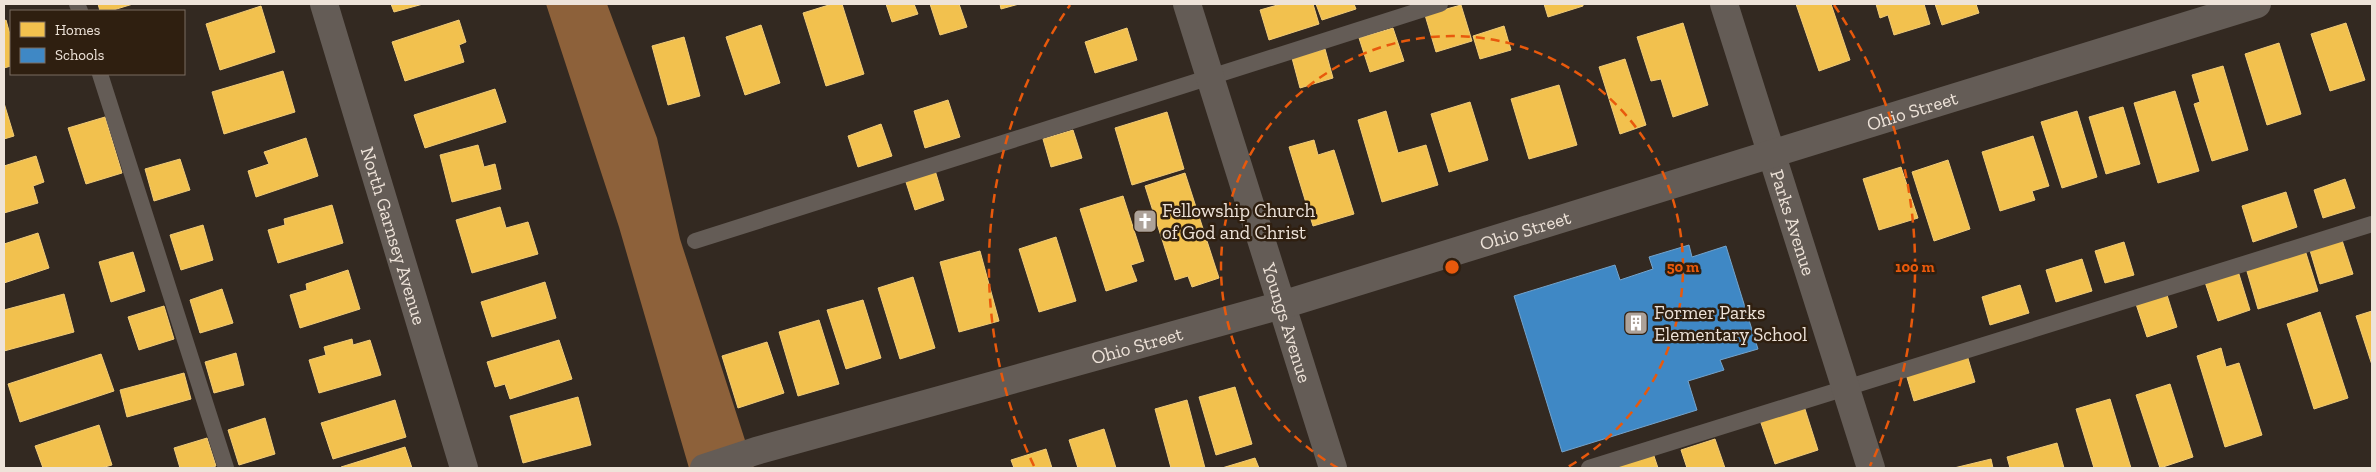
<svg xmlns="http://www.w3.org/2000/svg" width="2376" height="472" font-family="'Zilla Slab',serif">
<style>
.water{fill:#8d613a}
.homes{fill:#f2c14e;stroke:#f1cb78}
.schools{fill:#3f88c5;stroke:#74a3cb}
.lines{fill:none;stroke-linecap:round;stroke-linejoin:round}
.lane{stroke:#645c56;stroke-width:16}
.street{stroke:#645c56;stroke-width:28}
.ring{fill:none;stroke:#e8590c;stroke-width:2.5;stroke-dasharray:9 6}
.labels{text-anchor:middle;stroke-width:5;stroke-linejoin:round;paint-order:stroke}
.street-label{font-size:19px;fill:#eee3d9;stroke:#2f1f10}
.poi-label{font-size:19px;fill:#eee3d9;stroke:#2f1f10;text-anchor:start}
.centre{fill:#e8590c;stroke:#2f1f10;stroke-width:2.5}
.ring-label{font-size:15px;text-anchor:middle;font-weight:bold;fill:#e8590c;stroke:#2f1f10;stroke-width:5;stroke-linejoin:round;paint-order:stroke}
</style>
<rect width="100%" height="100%" fill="#332921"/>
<path class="water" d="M546,4h61l50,134 23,101 74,229h-65l-70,-241z"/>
<path class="homes" d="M98,4h35l-23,7h-10z
M391,4h32l-29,8z
M832,4h10l22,70 -38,12 -23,-73z
M886,4h28l4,10 -26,8z
M930,4h29l8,23 -27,8z
M1000,4h19l-18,5z
M1281,4h32l6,20 -50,16 -9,-30z
M1316,4h38l2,5 -34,11z
M1544,4h39v2l-35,11z
M1796,4h35l19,56 -31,11z
M1876,4h48l6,20 -36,11 -6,-20 -8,3z
M1935,4h41l3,9 -37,12z
M1461,5l11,36 -36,11 -11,-37z
M261,6l14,46 -55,18 -14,-46z
M6,20l5,18v28l-7,2v-47z
M459,20l7,22 -7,3 5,17 -59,19 -13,-39z
M1683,23l25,82 -35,12 -12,-38 -10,2 -14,-44z
M2346,23l19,57 -35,11 -19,-57z
M761,25l19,58 -35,12 -19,-58z
M1504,26l7,24 -31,9 -7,-23z
M1127,28l10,32 -42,13 -10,-31z
M1393,28l11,33 -34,11 -11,-34z
M684,37l16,59 -32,9 -16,-59z
M2279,43l22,71 -34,11 -22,-71z
M1325,49l8,29 -33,10 -8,-30z
M1625,59l21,66 -26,9 -21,-67z
M2223,66l25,84 -36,11 -18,-57 6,-2 -8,-27z
M283,71l12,41 -71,22 -12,-42z
M1559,85l18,60 -48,14 -18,-60z
M495,89l11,33 -81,26 -11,-33z
M2175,91l24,80 -41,12 -24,-80z
M948,100l12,37 -35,11 -11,-37z
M1470,102l18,58 -39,12 -18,-58z
M4,103l10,33 -10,3z
M2123,107l17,57 -34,10 -17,-57z
M1386,111l12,42 28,-8 12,40 -56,17 -24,-82z
M2077,111l20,66 -35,11 -21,-66z
M1167,112l17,57 -52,16 -17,-57z
M105,117l17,56 -36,11 -18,-56z
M881,124l11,32 -34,11 -10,-31z
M1073,130l9,28 -31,9 -8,-28z
M2033,136l16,50 -17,5 3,9 -35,11 -18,-59z
M306,138l12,38 -62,21 -8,-26 21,-7 -5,-12z
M1314,140l4,15 16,-5 20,64 -41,12 -24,-79z
M478,145l6,22 11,-3 6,25 -49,13 -12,-47z
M36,156l8,26 -11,4 5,17 -34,10v-47z
M180,159l10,31 -36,11 -9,-32z
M1948,160l22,69 -36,12 -22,-69z
M934,167l10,33 -29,10 -11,-34z
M1901,167l17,51 -39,12 -16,-51z
M1185,173l34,105 -27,9 -4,-11 -13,4 -30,-94z
M2345,179l10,29 -32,10 -9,-28z
M2286,192l11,35 -44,15 -11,-36z
M1123,196l21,65 -13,4 6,16 -31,10 -26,-82z
M332,205l11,38 -65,20 -10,-33 17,-5 -1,-6z
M500,207l6,21 22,-6 10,32 -66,19 -16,-53z
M203,225l10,35 -32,10 -11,-35z
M38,233l11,35 -45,15v-39z
M1056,237l20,64 -37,11 -20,-63z
M2341,237l12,37 -33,10 -11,-37z
M2124,242l10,33 -29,8 -10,-32z
M2305,250l13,41 -60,18 -12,-41z
M980,251l19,70 -40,11 -19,-70z
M133,252l12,39 -34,11 -12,-40z
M2082,259l10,32 -36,11 -10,-32z
M348,270l12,39 -60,19 -10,-33 17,-5 -1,-6z
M2238,271l12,39 -32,11 -13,-39z
M913,277l22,71 -35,11 -22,-71z
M545,282l11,36 -64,19 -11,-35z
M2020,285l9,28 -39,12 -8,-28z
M222,289l11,34 -33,10 -10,-33z
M64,294l10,38 -70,19v-41z
M2167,295l10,32 -30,10 -11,-33z
M863,300l18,58 -35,11 -19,-59z
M164,306l10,33 -35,11 -11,-33z
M2372,311v54l-16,-49z
M2320,312l28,86 -34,11 -27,-85z
M819,320l20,64 -41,12 -19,-64z
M352,339l1,6 17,-5 11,35 -62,18 -10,-33 17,-5 -2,-8z
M559,340l13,39 -62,20 -5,-15 -10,3 -8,-25z
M767,342l17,51 -46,15 -16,-52z
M2221,348l5,19 13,-4 23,72 -37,12 -28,-91z
M236,353l8,32 -30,8 -9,-31z
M101,354l13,37 -94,31 -12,-38z
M1967,355l8,27 -61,19 -8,-27z
M184,373l7,26 -64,18 -7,-27z
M2170,384l23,73 -33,11 -24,-73z
M1235,387l17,57 -36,11 -17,-58z
M578,397l13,48 -68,18 -13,-47z
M2110,399l21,69h-37l-18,-59z
M395,400l11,37 -73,22 -12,-36z
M1187,400l18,68h-34l-16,-59z
M1804,406l14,44 -43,14 -15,-44z
M265,418l10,36 -36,11 -11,-35z
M99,425l13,40 -11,3h-58l-8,-22z
M1104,429l12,39h-38l-9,-28z
M207,438l9,28 -7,2h-29l-6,-20z
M1715,439l10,29h-38l-6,-18z
M2057,443l7,25h-54l-3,-11z
M405,447l7,21h-70l-1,-1z
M1046,449l6,19h-38l-3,-8z
M1653,453l5,15h-46z
M1255,458l4,10h-37z
M1991,459l2,9h-39z"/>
<path class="schools" d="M1689,245l3,12 34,-11 32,103 -38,11 4,10 -36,11 9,29 -135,42 -48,-156 101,-31 5,15 33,-11 -4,-12z"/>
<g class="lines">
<path class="lane" d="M77,4l3,7
M100,74l126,394
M695,241l745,-237
M1589,468l783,-244"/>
<g class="street">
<path id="s1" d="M324,4l140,464"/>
<path id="s2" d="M1187,4l146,464"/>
<path id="s3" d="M1724,4l147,464"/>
<path id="s4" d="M704,468l52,-17 526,-146 975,-301"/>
</g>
</g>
<g class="ring">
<path d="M1338 468A231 231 0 1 1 1566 468"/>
<path d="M1034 466A463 463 0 0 1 1070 5M1834 5A463 463 0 0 1 1870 466"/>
</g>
<defs>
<g id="church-square" transform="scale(1.25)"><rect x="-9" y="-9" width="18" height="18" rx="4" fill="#ada299" stroke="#2f1f10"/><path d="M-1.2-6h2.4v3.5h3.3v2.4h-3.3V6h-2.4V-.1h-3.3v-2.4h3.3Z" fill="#fff"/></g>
<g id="building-square" transform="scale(1.25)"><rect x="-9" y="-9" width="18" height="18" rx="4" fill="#ada299" stroke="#2f1f10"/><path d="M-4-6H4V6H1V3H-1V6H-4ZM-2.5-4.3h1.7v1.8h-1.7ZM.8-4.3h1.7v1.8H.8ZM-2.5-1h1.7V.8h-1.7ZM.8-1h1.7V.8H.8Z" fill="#fff"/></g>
</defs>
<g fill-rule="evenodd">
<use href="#church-square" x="1145" y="221"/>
<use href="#building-square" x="1636" y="323"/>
</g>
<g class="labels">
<g class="street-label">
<text dy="7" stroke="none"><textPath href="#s4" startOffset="1260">Ohio Street</textPath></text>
<text dy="7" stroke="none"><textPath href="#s3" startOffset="229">Parks Avenue</textPath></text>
<text dy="7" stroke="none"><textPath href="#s4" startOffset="855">Ohio Street</textPath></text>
<text dy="7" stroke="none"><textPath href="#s1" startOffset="242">North Garnsey Avenue</textPath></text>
<text dy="7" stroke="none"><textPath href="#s2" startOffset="334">Youngs Avenue</textPath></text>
<text dy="7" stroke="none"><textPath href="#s4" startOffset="450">Ohio Street</textPath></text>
</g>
<g class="poi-label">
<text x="1162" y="217">Fellowship Church<tspan x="1162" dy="22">of God and Christ</tspan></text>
<text x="1654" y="319">Former Parks<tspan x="1654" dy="22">Elementary School</tspan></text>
</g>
</g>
<circle cx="1452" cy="267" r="8" class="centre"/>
<g class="ring-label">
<text x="1683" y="272">50 m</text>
<text x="1915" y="272">100 m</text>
</g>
<rect width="2376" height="472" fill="none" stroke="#eee3d9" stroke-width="10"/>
<rect x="10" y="10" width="175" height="65" fill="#2f1f10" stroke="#7b6d60"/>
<rect x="20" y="22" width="25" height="15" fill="#f2c14e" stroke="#7b6d60"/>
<text x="55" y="35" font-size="15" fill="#eee3d9">Homes</text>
<rect x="20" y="48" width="25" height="15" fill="#3f88c5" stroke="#7b6d60"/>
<text x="55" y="60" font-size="15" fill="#eee3d9">Schools</text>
</svg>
